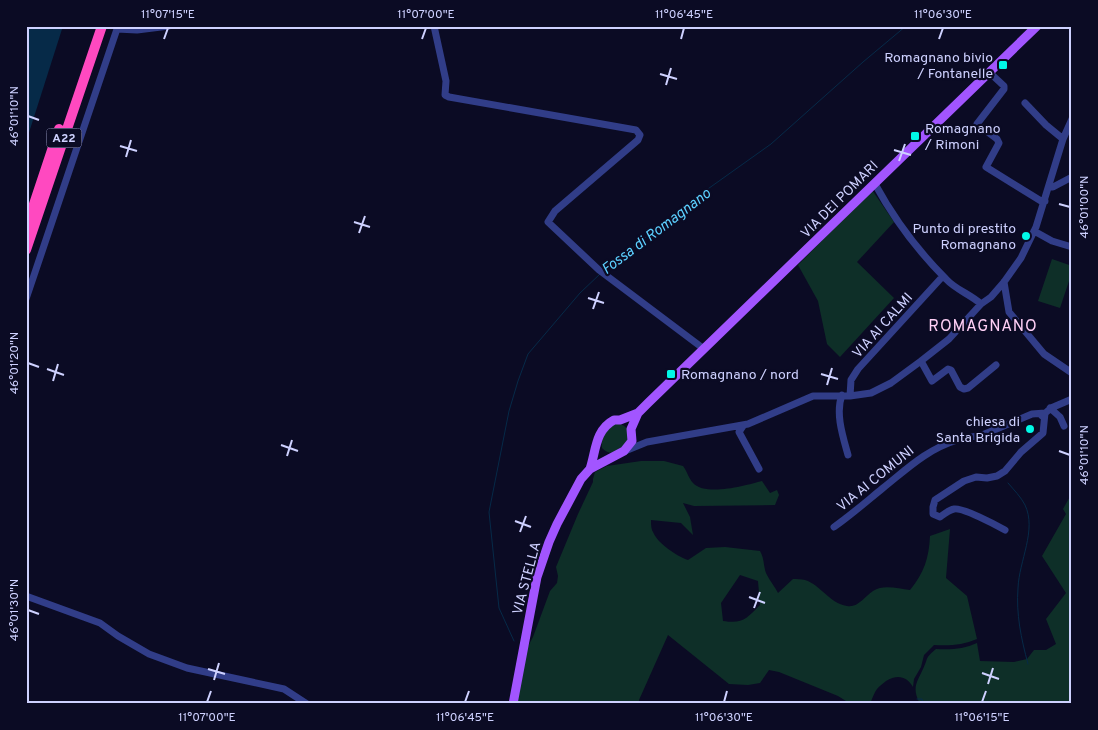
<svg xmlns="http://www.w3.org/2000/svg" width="1098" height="730" font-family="Overpass,sans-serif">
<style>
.green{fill:#0e2f28;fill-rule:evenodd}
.water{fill:#062a48}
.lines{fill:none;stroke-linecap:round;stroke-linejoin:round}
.stream{stroke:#062a48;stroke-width:1}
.minor{stroke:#313d88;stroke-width:7}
.major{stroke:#a255ff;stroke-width:9}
.highway{stroke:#ff49c0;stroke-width:10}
.ticks{fill:none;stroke:#ced1ff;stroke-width:2}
.poi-dot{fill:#00f9e7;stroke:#0b0b24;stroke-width:2}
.labels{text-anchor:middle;stroke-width:4.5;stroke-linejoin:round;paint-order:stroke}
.shield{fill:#0b0b24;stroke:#9496bd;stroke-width:1}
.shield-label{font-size:12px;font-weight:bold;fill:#ced1ff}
.poi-label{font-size:14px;fill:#ced1ff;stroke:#0b0b24;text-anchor:end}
.street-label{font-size:14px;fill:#ced1ff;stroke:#0b0b24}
.water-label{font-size:15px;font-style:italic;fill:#5cd0ff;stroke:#0b0b24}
.quarter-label{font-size:16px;letter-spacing:1px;fill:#ffd0f6;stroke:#0b0b24}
.neatline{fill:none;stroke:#ced1ff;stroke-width:2}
.ticks-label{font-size:12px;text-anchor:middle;fill:#ced1ff}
</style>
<rect width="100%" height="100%" fill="#0b0b24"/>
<path class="green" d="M872,190l22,32 -37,40 37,36 -54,59 -13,-13 -9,-43 -20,-36z
M1052,259l20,7v6l-12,36 -22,-7z
M614,424c10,-1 14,4 16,13 -7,10 -16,23 -28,11l-1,-11z
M641,461h23l19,5c4,5 6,13 10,17 13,14 54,2 69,-2l8,12 7,-3 2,5 -4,10 -81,1 -11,-3 7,14 3,18 -12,-12 -30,-3c0,3 0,9 2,12 5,12 24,24 35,28l18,-12 19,-1 35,4c5,9 3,16 7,24 3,6 8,12 11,18l15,-14c4,0 8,0 12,1 16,5 24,23 42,26 11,2 17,-9 26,-15 11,-7 25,-2 37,-1 14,-17 19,-32 20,-54l20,-7 -4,49 21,18 10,43c-14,6 -27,7 -43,6l-10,10 -3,12 -7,12 -1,8c-6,-11 -16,-13 -27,-6 -3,3 -7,5 -9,8 -3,4 -5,10 -7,15h-24v-3l-8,-5 -59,-24 -10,-2 -9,13 -12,2 -19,-1 -61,-49 -29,65 1,4h-127l13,-54 7,-13 17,-46 7,-8 1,-7 -2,-9 22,-53 15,-32v-3l2,-7 12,-6zM740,575l18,6 2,24c-14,14 -17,19 -37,16l-2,-18z
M1072,493v211h-152c-8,-16 -4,-20 3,-35 6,-12 1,-10 13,-20 15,1 28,0 41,-6l3,18 34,1 13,-3 7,-9h12l10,-6 -10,-25 20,-26 -24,-37 24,-42 -3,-5z"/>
<path class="water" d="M26,26h37l-37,116z"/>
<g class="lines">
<path class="stream" d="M605,269l100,-78 66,-47 92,-82 43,-36
M1008,483c6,7 13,14 17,22 12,25 -6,56 -7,83 -2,26 3,50 10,76
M514,641l-15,-33 -10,-96 20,-101 9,-30 10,-27 52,-61 20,-19
M917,699h5l1,5"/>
<path class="minor" d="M434,26l12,55 -1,14 4,2 187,33 4,5 -2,5 -83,71 -7,11 51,48 105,79
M117,29l20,1 32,-4
M989,72l15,14v3l-27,35 20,15 2,4 -13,24 55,34h4
M1025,103l21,22 17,14
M875,184c19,35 43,67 71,95 10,11 24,15 35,25
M1049,187h4l19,-10
M1034,231l18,10 20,6
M1004,282l5,30 35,42 28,19
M26,299l92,-273
M921,361l11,20 16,-12 3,1 9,17 4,2 4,-1 28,-23
M842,395c-7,18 1,42 6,60
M850,396l1,-16 7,-11 85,-93
M1050,408l10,9 4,9
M1042,416l9,-8 21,-9
M743,426l-4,6 20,37
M625,451l22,-9 101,-18 65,-28h37l21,-3 20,-10 30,-22 28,-22 32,-35 10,-7 13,-15 17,-24 15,-31 27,-88 9,-20
M834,527c17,-12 33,-26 49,-39 25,-20 43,-38 74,-48 8,-2 15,-4 23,-4l52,-22 13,-1 -2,20 -22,19 -16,19 -8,5 -10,2 -11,-1 -12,4 -29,19 -2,7v7l7,3c4,-3 9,-7 14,-8 8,-2 42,16 51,21
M26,596l74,27 18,13 31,18 38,14 97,21 23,15"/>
<path class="major" d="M590,469c6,-18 5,-39 24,-49h6l18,-7
M513,704l24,-127 12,-35 8,-18 24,-45 9,-10 34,-18 8,-10 -1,-12 7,-16 10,-10 389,-377"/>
<path class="highway" d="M26,228l33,-99
M26,250l76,-224"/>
</g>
<path class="ticks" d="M164,39l4,-11M422,39l4,-11M681,39l3,-11M939,39l4,-11M660,74l17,5M666,85l5,-17M28,116l11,4M120,146l17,5M894,150l17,5M126,157l5,-17M899,161l6,-17M1059,204l11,3M354,222l16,5M359,233l6,-17M588,298l16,5M593,309l6,-17M28,363l11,4M47,369l17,6M821,374l17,5M53,381l5,-17M827,385l5,-17M281,445l17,6M1059,451l11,4M287,456l5,-16M515,521l16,6M520,532l6,-16M749,597l16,6M754,608l6,-16M28,610l11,4M208,669l17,5M982,673l17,6M214,680l5,-17M988,684l5,-16M207,702l4,-11M465,702l4,-11M724,702l3,-11M982,702l4,-11"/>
<g class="poi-dot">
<rect x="998" y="60" width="10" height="10" rx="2.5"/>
<rect x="910" y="131" width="10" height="10" rx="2.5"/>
<circle cx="1026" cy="236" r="5"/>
<rect x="666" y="369" width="10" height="10" rx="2.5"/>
<circle cx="1030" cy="429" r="5"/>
</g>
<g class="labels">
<rect class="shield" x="46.5" y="128.5" width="35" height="19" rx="4"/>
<g class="shield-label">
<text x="64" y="142">A22</text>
</g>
<g class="poi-label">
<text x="993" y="62">Romagnano bivio<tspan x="993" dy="16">/ Fontanelle</tspan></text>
<text x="925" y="133" text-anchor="start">Romagnano<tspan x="925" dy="16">/ Rimoni</tspan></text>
<text x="1016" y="233">Punto di prestito<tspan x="1016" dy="16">Romagnano</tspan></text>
<text x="681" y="379" text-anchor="start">Romagnano / nord</text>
<text x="1020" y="426">chiesa di<tspan x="1020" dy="16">Santa Brigida</tspan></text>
</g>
<g class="street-label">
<text transform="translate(839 199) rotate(-45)" y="5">VIA DEI POMARI</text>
<text transform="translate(882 325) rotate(-48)" y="5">VIA AI CALMI</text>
<text transform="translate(875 478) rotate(-39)" y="5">VIA AI COMUNI</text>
<text transform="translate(526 578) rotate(-75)" y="5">VIA STELLA</text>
</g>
<g class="water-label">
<text transform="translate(656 231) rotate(-37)" y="5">Fossa di Romagnano</text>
</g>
<g class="quarter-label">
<text x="983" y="331">ROMAGNANO</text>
</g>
</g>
<rect width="1098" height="730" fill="none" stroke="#0b0b24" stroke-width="55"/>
<rect x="28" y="28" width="1042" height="674" class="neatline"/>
<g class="ticks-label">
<text x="168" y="18">11°07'15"E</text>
<text x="426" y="18">11°07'00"E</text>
<text x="684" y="18">11°06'45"E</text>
<text x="943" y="18">11°06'30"E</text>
<text transform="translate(14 116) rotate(-90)" y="4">46°01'10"N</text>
<text transform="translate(1084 207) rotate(-90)" y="4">46°01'00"N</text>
<text transform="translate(14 363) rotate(-90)" y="4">46°01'20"N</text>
<text transform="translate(1084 455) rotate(-90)" y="4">46°01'10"N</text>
<text transform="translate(14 610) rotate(-90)" y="4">46°01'30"N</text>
<text x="207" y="721">11°07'00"E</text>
<text x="465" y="721">11°06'45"E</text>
<text x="724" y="721">11°06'30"E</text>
<text x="982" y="721">11°06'15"E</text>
</g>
</svg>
